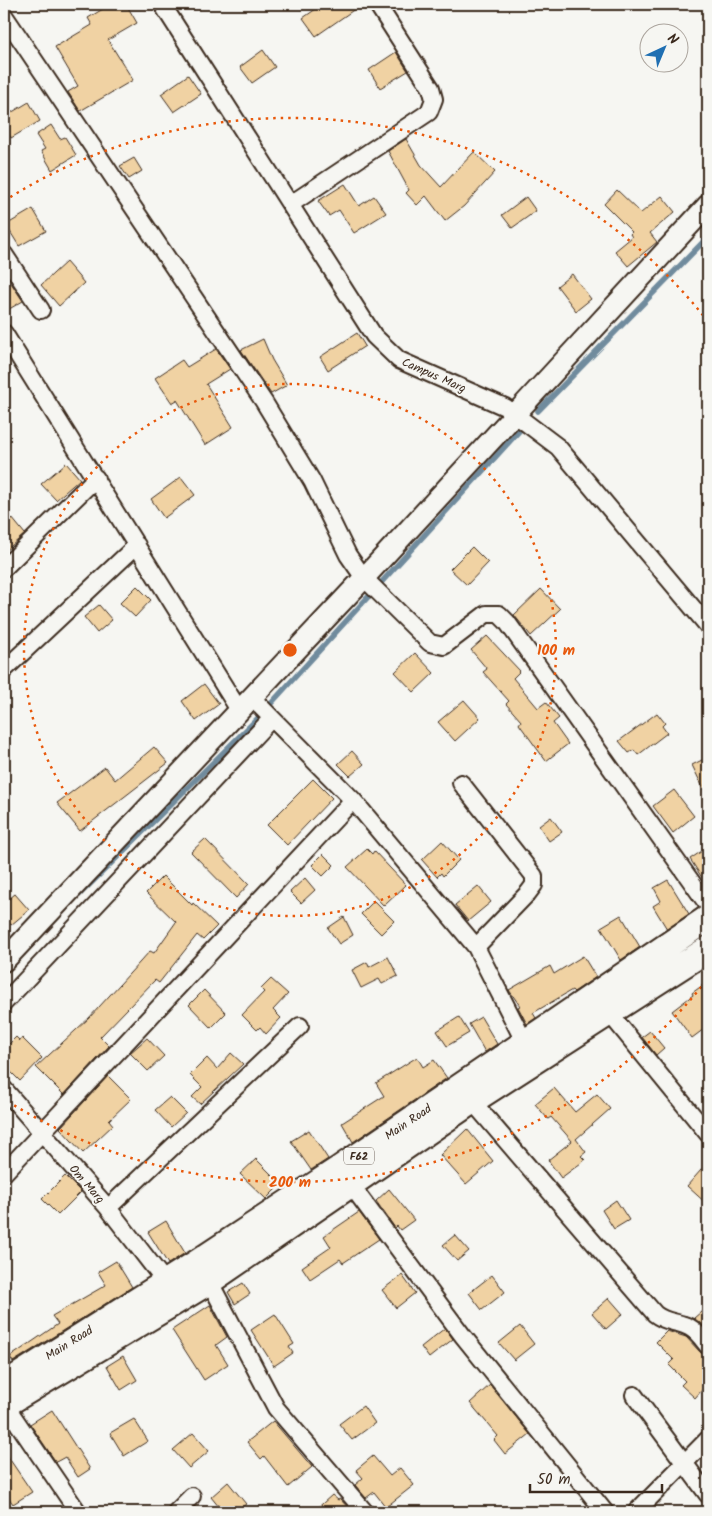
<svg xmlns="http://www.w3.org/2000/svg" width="712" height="1516" font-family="Kalam,sans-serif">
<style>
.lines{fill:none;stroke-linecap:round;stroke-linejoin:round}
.stream{stroke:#708b9d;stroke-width:5.5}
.building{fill:#f0d2a3;stroke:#3b2a1e}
.minor-casing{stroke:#3b2a1e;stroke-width:20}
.tertiary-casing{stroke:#3b2a1e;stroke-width:24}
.primary-casing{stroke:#3b2a1e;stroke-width:29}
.minor{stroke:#f6f6f2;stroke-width:16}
.tertiary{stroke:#f6f6f2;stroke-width:20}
.primary{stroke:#f6f6f2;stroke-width:25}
.ring{fill:none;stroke:#e8590c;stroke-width:2.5;stroke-dasharray:2.5 5}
.labels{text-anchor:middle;stroke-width:4;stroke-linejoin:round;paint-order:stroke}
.shield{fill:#f6f6f2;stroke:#73675e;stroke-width:1}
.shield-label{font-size:11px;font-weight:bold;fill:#3b2a1e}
.street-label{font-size:12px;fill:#3b2a1e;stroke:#f6f6f2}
.centre{fill:#e8590c;stroke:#f6f6f2;stroke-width:2.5}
.ring-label{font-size:15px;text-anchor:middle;font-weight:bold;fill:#e8590c;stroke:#f6f6f2;stroke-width:4;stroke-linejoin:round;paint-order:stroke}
</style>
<rect width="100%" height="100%" fill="#f6f6f2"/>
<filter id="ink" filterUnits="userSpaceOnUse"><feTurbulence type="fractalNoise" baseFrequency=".02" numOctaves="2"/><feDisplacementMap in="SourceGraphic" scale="10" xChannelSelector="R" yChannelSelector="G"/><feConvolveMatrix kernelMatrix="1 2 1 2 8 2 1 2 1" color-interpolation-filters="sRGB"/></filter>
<g filter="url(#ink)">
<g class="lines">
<path class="stream" d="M538,411l170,-174
M79,895l177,-175 265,-291"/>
</g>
<path class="building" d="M111,4h15l11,19 -29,17 25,40 -53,31 -12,-19 10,-6 -23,-39 37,-22 -4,-7z
M323,4h39l-46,32 -13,-18z
M263,50l12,17 -23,16 -12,-16z
M396,52l12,19 -28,17 -11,-18z
M188,75l13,19 -27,18 -13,-18z
M29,102l11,19 -29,17 -7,-13v-8z
M51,125l9,14 5,-2 11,18 -24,15 -11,-19 4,-2 -9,-14z
M406,139l15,26 20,22 33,-35 21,20 -31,34 -19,15 -19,-25 -9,9 -11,-12 3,-3 -21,-39z
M134,158l8,13 -13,8 -9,-13z
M345,184l14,22 15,-10 12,17 -32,20 -15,-23 -10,6 -11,-15z
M617,190l24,23 21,-17 13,16 -25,21 7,9 -29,24 -13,-15 17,-14 -2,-3 2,-2 -28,-28z
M526,197l10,14 -24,17 -10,-13z
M33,209l13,22 -27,15 -13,-21z
M66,262l18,21 -25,23 -18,-21z
M572,274l19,25 -15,12 -19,-25z
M11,283l12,18 -19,11v-25z
M357,333l8,13 -37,24 -8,-13z
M263,339l9,21 15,25 -16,9 -30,-44z
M216,349l14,20 -24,15 27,43 -28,18 -28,-45 -5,3 -17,-25 27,-18 5,7z
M66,463l14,16 -24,21 -15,-16z
M181,477l14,18 -31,23 -13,-19z
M12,518l13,16 -21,18v-27z
M472,547l16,16 -21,22 -17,-16z
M137,586l14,14 -16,17 -15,-14z
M541,589l19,20 -29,27 -17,-21z
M99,605l13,15 -15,13 -13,-16z
M487,636l33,35 -7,7 25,30 8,-6 13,16 -6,5 15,21 -22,17 -27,-37 2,-3 -15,-17 3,-3 -26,-29 4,-3 -16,-19z
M415,653l19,20 -20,19 -19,-20z
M204,684l15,20 -23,17 -14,-20z
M464,700l16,18 -25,23 -17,-19z
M657,713l8,10 -3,3 5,7 -29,22 -4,-5 -5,3 -10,-12z
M154,747l14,16 -88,68 -23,-28 48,-36 10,13z
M352,751l12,13 -14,12 -12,-12z
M708,757v41l-16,-33z
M313,779l19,19 -45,47 -20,-20z
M674,790l20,26 -21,17 -20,-27z
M551,817l11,15 -13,9 -10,-15z
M205,839l44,45 -13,14 -45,-46z
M442,841l17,19 -16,16 -2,-3 -4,4 -15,-17z
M708,847v40l-18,-28z
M367,849l5,5 2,-3 32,34 -22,21 -37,-39z
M323,854l11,11 -11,11 -11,-11z
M163,876l29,29 1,-2 24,23 -14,14 -6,-5 -38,48 -4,-3 -55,57 9,9 -45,49 -28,-28 53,-49 61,-67 4,2 22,-31 -30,-29z
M305,878l10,12 -14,13 -11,-11z
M668,880l21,34 -22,15 -14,-23 8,-5 -7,-13z
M478,886l13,16 -23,19 -13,-16z
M15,894l14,16 -18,15 -7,-8v-14z
M374,901l20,20 -13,13 -20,-20z
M621,915l19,32 -19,13 -20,-33z
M344,917l9,18 -14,9 -11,-16z
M583,956l13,21 -22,15 -2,-2 -39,23 3,5 -9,6 -9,-17 2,-1 -11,-16 41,-24 4,8z
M388,957l10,19 -16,8 -3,-5 -18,9 -9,-18 15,-8 2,5z
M271,979l17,15 -15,16 8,8 -15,16 -6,-7 -3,3 -15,-15 22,-23 -3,-3z
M708,984v42l-16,12 -20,-27 21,-16 -1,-2 11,-8 1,2z
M204,990l22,23 -15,15 -22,-23z
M459,1017l10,16 -22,13 -10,-15z
M481,1017l16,27 -12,8 -16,-28z
M650,1031l14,17 -8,7 -14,-18z
M16,1037l4,4 2,-3 20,20 -22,23 -16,-16v-16z
M147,1038l17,18 -16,15 -18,-18z
M231,1053l12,11 -43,40 -8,-7 10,-10 -12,-12 17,-17 10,11z
M417,1057l6,10 11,-7 13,18 -94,64 -11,-19 42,-27 -8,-13z
M108,1076l23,23 -22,21 4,5 -30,28 -23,-25z
M554,1088l21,24 22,-18 13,15 -34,30 10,13 -5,4 4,4 -24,18 -13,-18 24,-19 -21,-24 -3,2 -13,-15z
M170,1097l16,16 -15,14 -16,-17z
M467,1129l26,32 -27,23 -26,-29z
M309,1130l19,29 -17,11 -20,-29z
M256,1159l25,25 -15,15 -26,-25z
M708,1162v43l-21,-19z
M65,1176l16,16 -23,23 -16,-16z
M389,1189l25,31 -14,10 -3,-4 -2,2 -19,-27z
M616,1200l13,20 -15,9 -12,-19z
M359,1212l20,27 -36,24 -3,-4 -30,20 -8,-12 29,-20 -7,-11z
M166,1221l19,32 -17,11 -20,-32z
M455,1235l14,16 -12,10 -14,-16z
M116,1261l16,26 -119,75 -3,-5 48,-33 -6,-8 54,-31 -8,-13z
M402,1275l13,18 -19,15 -14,-18z
M492,1275l13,17 -23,18 -13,-17z
M243,1283l7,11 -15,10 -7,-12z
M609,1298l14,16 -17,15 -14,-16z
M210,1305l17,32 -11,8 12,19 -24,16 -32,-50z
M708,1306v25l-14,-13z
M275,1314l19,30 -5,3 4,6 -19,13 -23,-36z
M520,1326l14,18 -20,16 -15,-17z
M445,1328l8,11 -24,19 -8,-11z
M667,1331l19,6 15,16 7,3v27l-13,15 -14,-13 4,-4 -16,-16 5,-5 -18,-18z
M123,1356l14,24 -16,10 -14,-24z
M490,1385l40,49 -25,20 -11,-14 4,-4 -28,-33z
M363,1406l12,17 -23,17 -13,-16z
M52,1410l38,59 -12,8 -13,-20 -9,5 -26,-38z
M134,1419l14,22 -24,15 -14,-23z
M273,1421l39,46 -24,20 -24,-31 -3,3 -14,-17z
M193,1433l16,18 -20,17 -16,-18z
M4,1451l28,41 -19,12 -9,-13z
M373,1456l17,20 10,-8 14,17 -28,22 -12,-15 -8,6 -11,-13 8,-7 -7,-8z
M228,1482l18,22 -10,8h-13l-12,-15z
M332,1495l6,5 2,-1 12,13h-39z"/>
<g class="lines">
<g class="minor-casing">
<path id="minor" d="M162,4l212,332 25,24 106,47 53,40 150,179
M4,15l260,387 48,79 36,74 16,23 66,65 14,3 42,-32h13l8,8 201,283
M291,204l138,-92 5,-13 -3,-11 -54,-84
M4,254l37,56
M4,333l235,377
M4,568l92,-90
M4,670l133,-125
M251,697l102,103
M461,783l73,93v9l-6,8 -52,54
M4,1003l268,-285
M610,1014l98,120
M4,1089l104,119 58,75
M472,1101l183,213c10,8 18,7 29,11 11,3 17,13 24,21
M4,1173l349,-373 123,147 49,96
M345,1177l118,159 142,176
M108,1208l192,-182
M205,1273l71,135 89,104
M634,1395l74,100
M4,1403l74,109
M176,1512l16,-16
M636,1512l72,-73"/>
</g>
<g class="tertiary-casing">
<path id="tertiary" d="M4,961l360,-383 344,-373"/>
</g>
<g class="primary-casing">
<path id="primary" d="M4,1385l194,-123 141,-93 369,-251
M4,1405l206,-124 262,-180 236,-152"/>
</g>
<use href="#minor" class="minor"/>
<use href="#tertiary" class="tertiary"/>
<use href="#primary" class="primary"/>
</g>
</g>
<g class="ring">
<circle cx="290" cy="650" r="266"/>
<path d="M706 981A532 532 0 0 1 4 1099M4 201A532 532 0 0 1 706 319"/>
</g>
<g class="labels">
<rect class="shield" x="344" y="1147.5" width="30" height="17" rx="4"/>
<g class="shield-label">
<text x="359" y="1160">F62</text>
</g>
<g class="street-label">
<text transform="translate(434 375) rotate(24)" y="4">Campus Marg</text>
<text transform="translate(408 1122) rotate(-34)" y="4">Main Road</text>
<text transform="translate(87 1184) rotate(49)" y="4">Om Marg</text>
<text transform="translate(69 1343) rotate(-32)" y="4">Main Road</text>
</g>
</g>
<circle cx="290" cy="650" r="8" class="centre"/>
<g class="ring-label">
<text x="556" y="655">100 m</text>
<text x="290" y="1187">200 m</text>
</g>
<rect width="712" height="1516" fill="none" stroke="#f6f6f2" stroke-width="20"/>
<rect x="10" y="10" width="692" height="1496" fill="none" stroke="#3b2a1e" stroke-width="2" filter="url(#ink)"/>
<g transform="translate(664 48) rotate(44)"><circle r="24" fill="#f6f6f2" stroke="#aba49d"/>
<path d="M0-4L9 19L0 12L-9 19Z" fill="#1f6fb2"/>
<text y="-8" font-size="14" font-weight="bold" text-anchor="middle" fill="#3b2a1e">N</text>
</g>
<path d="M530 1484v8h132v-8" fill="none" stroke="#3b2a1e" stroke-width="2.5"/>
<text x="537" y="1484" font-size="15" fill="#3b2a1e" stroke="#f6f6f2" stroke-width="4" paint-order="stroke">50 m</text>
</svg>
